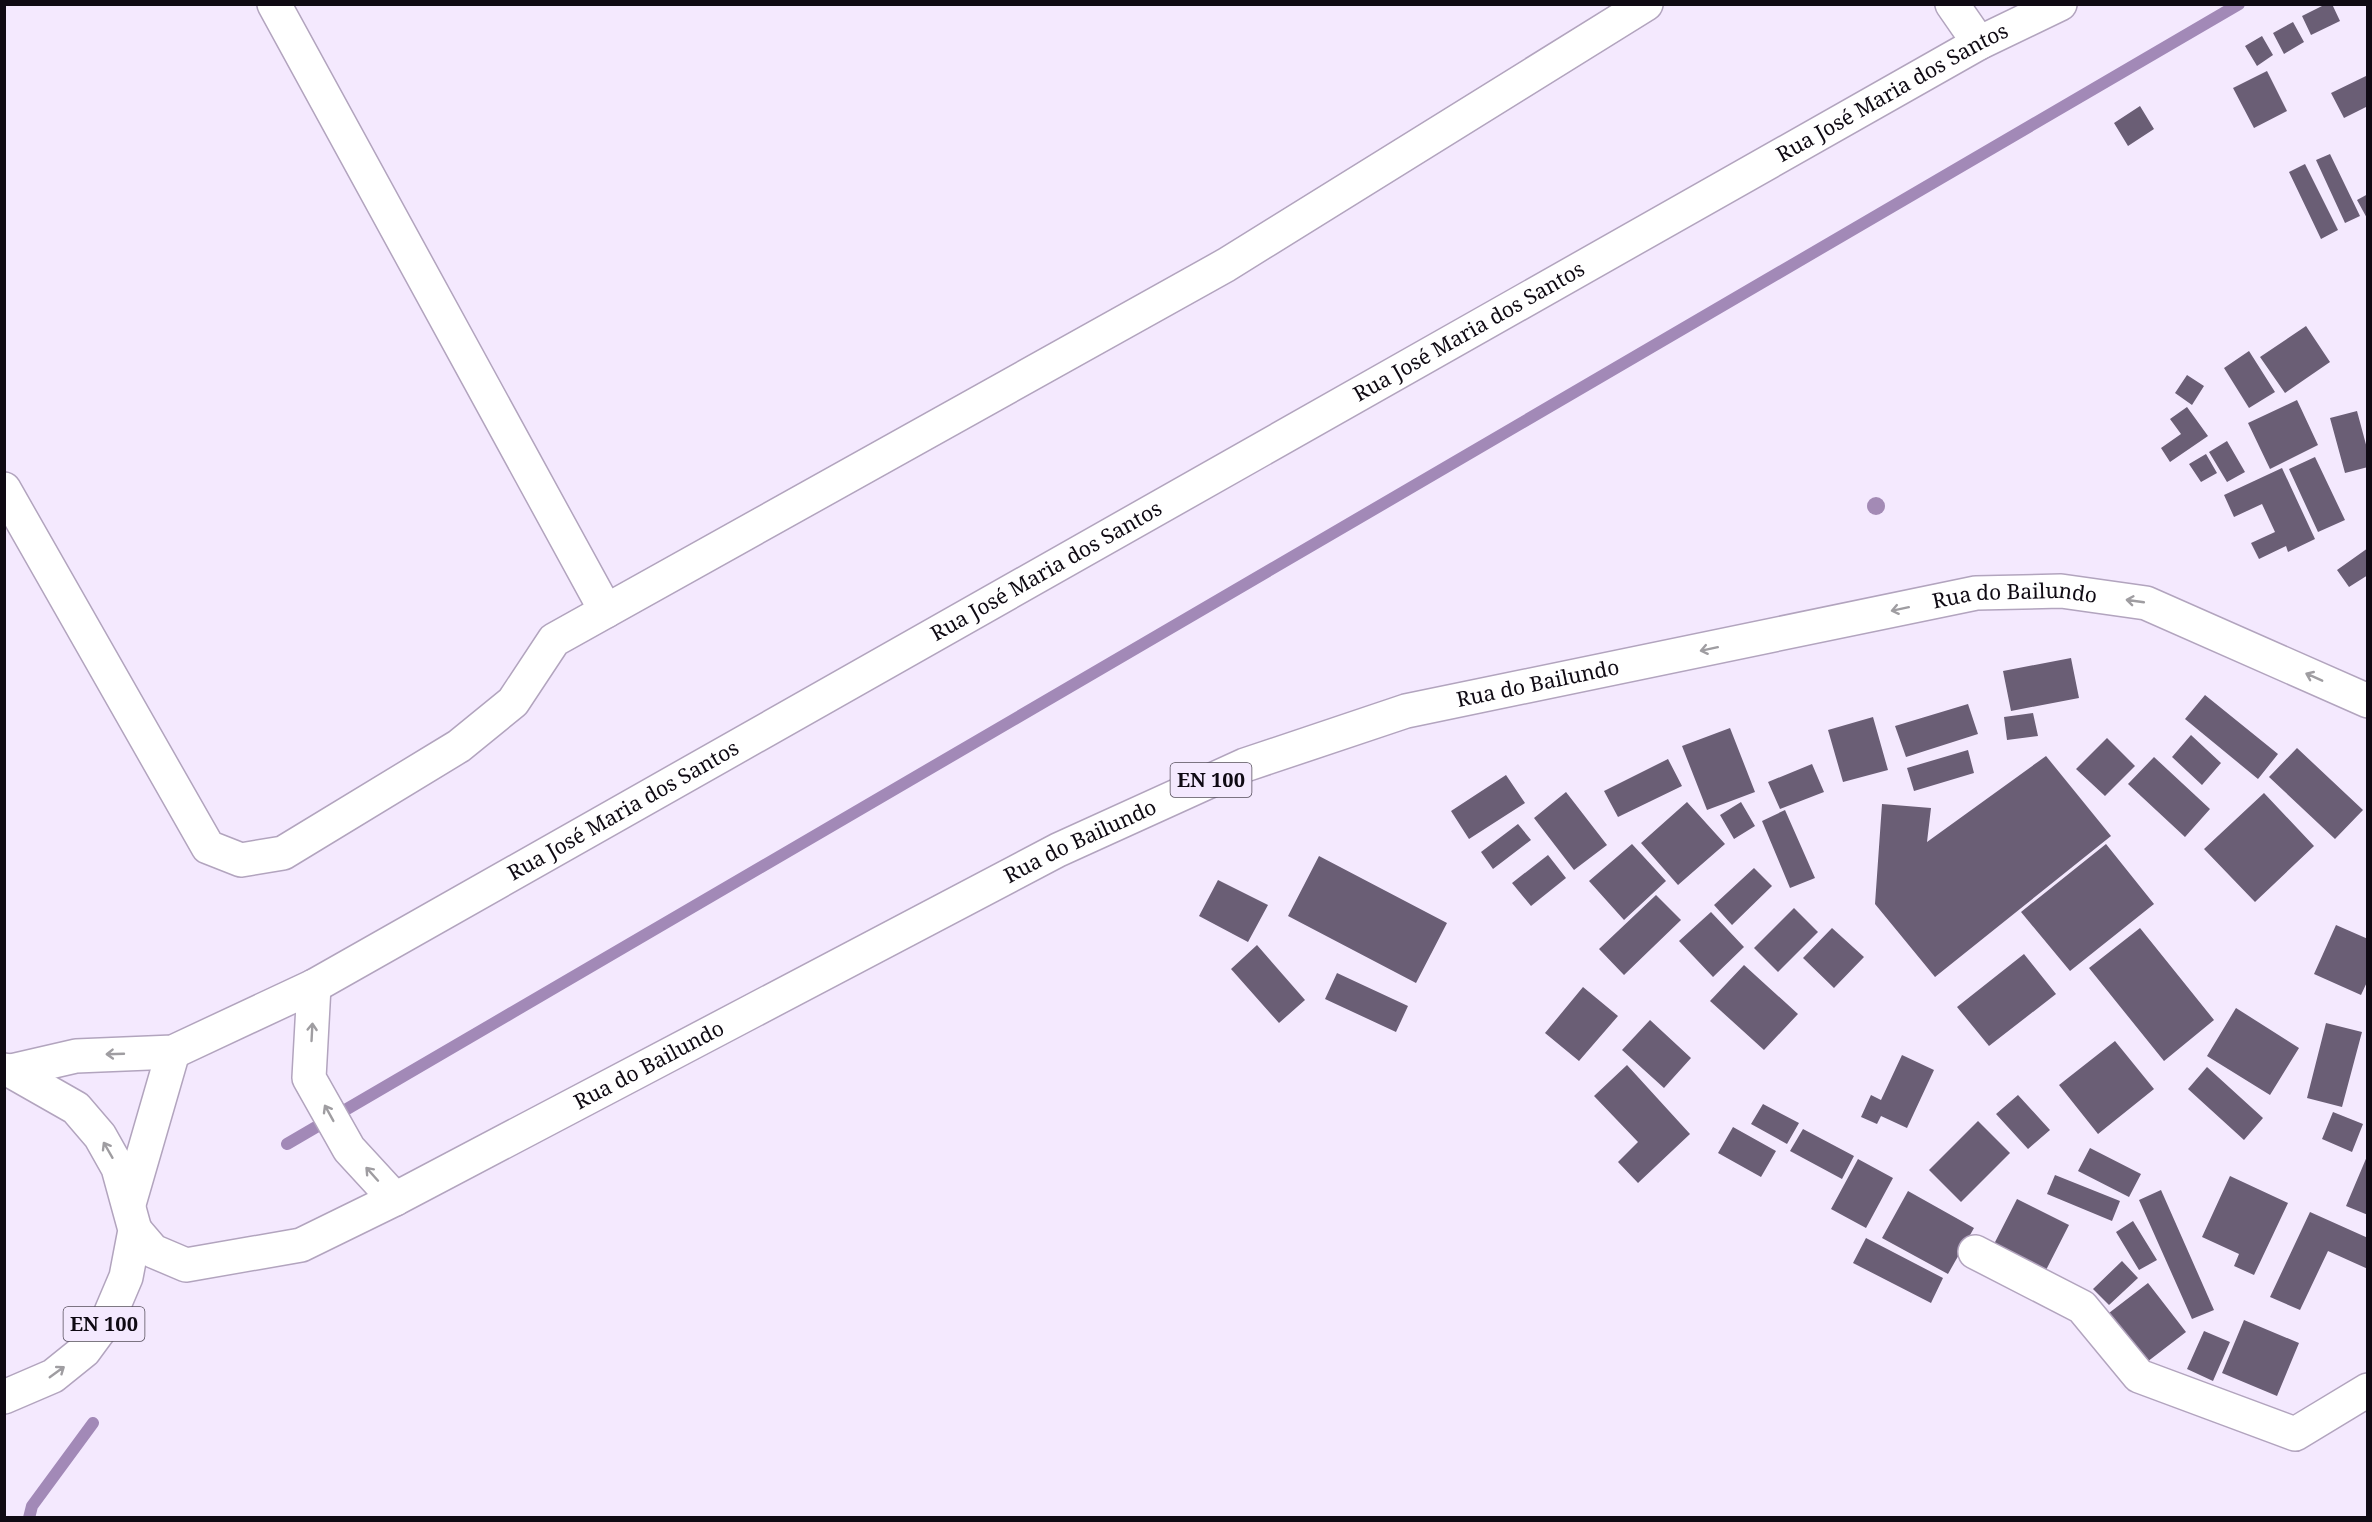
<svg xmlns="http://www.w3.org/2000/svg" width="2372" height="1522" font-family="'Noto Serif',serif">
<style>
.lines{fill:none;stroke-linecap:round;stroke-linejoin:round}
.stream{stroke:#a289b7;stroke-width:12}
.building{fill:#6a5e75}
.minor-casing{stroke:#b2a4be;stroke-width:36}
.major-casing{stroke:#b2a4be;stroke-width:36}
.minor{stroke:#fff;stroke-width:33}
.major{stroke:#fff;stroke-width:33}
.tree{fill:#a38ab5}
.oneway{stroke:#9f9da1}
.labels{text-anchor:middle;stroke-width:4.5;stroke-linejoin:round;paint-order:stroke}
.shield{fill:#f4e9fe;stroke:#544d5a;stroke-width:1.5}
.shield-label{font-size:20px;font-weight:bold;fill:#0f0a13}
.street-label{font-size:21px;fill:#0f0a13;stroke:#f4e9fe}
</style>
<rect width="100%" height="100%" fill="#f4e9fe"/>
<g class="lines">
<path class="stream" d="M287,1144l1952,-1140
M29,1518l3,-12 61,-83"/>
</g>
<path class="building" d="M2326,4h6l8,17 -29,14 -9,-19z
M2293,22l11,20 -20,12 -11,-21z
M2262,36l11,19 -16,11 -12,-20z
M2267,71l20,40 -33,17 -21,-40z
M2366,76l2,30 -24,12 -13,-25z
M2140,106l14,23 -26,17 -14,-23z
M2330,154l30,62 -15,7 -29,-63z
M2305,164l33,66 -17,9 -32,-67z
M2368,194v26l-11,-20z
M2306,326l24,36 -45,31 -25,-36z
M2249,351l26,41 -26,16 -25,-40z
M2187,375l17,11 -12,19 -17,-12z
M2297,400l21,45 -48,24 -22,-46z
M2187,407l21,29 -38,26 -9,-14 20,-14 -11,-15z
M2357,411l11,41v15l-23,6 -15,-55z
M2227,441l18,31 -18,10 -18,-30z
M2206,454l11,19 -16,9 -12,-18z
M2315,457l30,63 -27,12 -29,-63z
M2282,468l33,71 -27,13 -2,-6 -27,13 -8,-16 24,-11 -13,-28 -28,13 -10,-22z
M2368,548v27l-19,12 -12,-17z
M2071,658l8,40 -68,13 -8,-40z
M2205,695l73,59 -20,25 -73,-60z
M1968,704l10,30 -72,23 -11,-31z
M2033,713l5,23 -31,4 -3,-23z
M1873,717l15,53 -45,12 -15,-52z
M1730,728l25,64 -48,18 -25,-64z
M2191,735l30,28 -19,22 -30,-28z
M2107,738l28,28 -30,30 -29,-27z
M2297,748l66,62 -28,29 -66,-62z
M1968,750l6,23 -60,18 -7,-23z
M2046,756l65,80 -176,141 -60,-73 7,-100 49,4 -4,34z
M2154,757l56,52 -25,28 -57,-53z
M1668,759l14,27 -64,31 -14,-26z
M1812,764l12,28 -44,17 -12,-27z
M1506,775l19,28 -56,36 -18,-28z
M1566,792l41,53 -33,25 -40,-52z
M2264,793l50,53 -59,56 -51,-53z
M1687,802l38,42 -47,41 -37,-42z
M1741,802l14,24 -21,13 -14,-24z
M1785,810l30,68 -25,10 -28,-67z
M1518,824l13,16 -38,29 -12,-17z
M1632,844l34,37 -42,39 -35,-39z
M2106,844l48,60 -84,67 -49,-59z
M1548,855l18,23 -35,28 -19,-23z
M1319,856l128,67 -31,60 -128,-67z
M1754,868l18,18 -40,39 -18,-20z
M1218,880l50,25 -20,37 -49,-26z
M1656,895l25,25 -57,55 -25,-26z
M1794,908l24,24 -40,40 -24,-24z
M1711,912l33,35 -31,30 -34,-36z
M2336,925l32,14v41l-7,15 -47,-21z
M1832,928l32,29 -30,31 -31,-30z
M2140,928l74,92 -50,41 -75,-93z
M1257,945l48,55 -26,23 -48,-54z
M2024,954l32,40 -67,52 -32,-39z
M1744,965l54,49 -34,36 -54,-49z
M1337,973l71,33 -12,26 -71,-33z
M1583,987l35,29 -39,45 -34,-28z
M2236,1008l63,40 -29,47 -63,-39z
M1650,1020l41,38 -27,30 -42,-38z
M2326,1023l36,9 -20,75 -35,-9z
M2115,1041l39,48 -56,45 -39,-49z
M1902,1055l32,15 -27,58 -26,-12 -4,8 -16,-7 10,-22 10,5z
M1627,1065l63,69 -52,49 -20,-21 20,-20 -44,-46z
M2207,1067l56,51 -19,22 -56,-51z
M2018,1095l32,35 -22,19 -32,-35z
M1763,1104l36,19 -12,21 -36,-20z
M2333,1112l30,12 -11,28 -30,-13z
M1978,1121l32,32 -49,49 -32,-32z
M1733,1127l43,24 -15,26 -43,-24z
M1803,1129l51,27 -12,23 -52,-28z
M2090,1148l51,26 -12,23 -51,-26z
M2368,1154v61l-22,-9z
M1858,1159l35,19 -27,50 -35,-19z
M2055,1175l65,26 -8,20 -65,-27z
M2230,1176l58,27 -34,72 -20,-9 5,-12 -37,-17z
M2161,1190l53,120 -22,9 -53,-119z
M1908,1191l66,37 -26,46 -66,-36z
M2017,1199l52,26 -24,47 -52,-26z
M2310,1212l58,26v31l-40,-18 -28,59 -30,-13z
M2133,1221l24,39 -18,10 -23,-38z
M1866,1238l77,40 -12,25 -78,-40z
M2122,1261l16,17 -29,27 -16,-16z
M2148,1283l38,49 -39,30 -38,-49z
M2244,1320l55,23 -22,53 -55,-23z
M2204,1331l26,11 -17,39 -26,-12z"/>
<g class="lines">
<g class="minor-casing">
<g id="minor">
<path d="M274,4l332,607"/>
<path d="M1952,4l27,39"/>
<path d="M4,489l204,358 33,13 42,-7 176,-107 54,-44 41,-62 672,-375 420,-261"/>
<path id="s1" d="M11,1071l65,-15 97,-4 141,-66 1665,-943 81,-39"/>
<path d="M129,1204l44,-152"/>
<path d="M1975,1252l107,55 57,69 156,58 73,-44"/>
</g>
</g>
<g class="major-casing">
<g id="major">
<path d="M314,986l-5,92 40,71 46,50"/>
<path d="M4,1070l7,1 65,37 24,28 18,32 17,62 -9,47 -17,40 -25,34 -31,25 -49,21"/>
<path id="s2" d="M135,1230l18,21 33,14 115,-20 94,-46 663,-349 187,-85 161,-54 570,-118 85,-2 85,12 222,98"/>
</g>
</g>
<use href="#minor" class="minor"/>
<use href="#major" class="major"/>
</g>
<circle class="tree" cx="1876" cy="506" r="9"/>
<defs><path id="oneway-shaft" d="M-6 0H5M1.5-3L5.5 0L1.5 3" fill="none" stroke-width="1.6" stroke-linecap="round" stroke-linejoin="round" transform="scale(1.5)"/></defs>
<g class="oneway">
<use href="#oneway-shaft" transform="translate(2135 601) rotate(-172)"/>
<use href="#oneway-shaft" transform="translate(1900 609) rotate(168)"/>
<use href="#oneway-shaft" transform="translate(1709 649) rotate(168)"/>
<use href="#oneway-shaft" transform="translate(2314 677) rotate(-156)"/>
<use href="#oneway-shaft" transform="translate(312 1032) rotate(-87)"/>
<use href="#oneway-shaft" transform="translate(115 1054) rotate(178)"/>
<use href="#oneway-shaft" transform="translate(329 1113) rotate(-119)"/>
<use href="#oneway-shaft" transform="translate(108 1150) rotate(-120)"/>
<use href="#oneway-shaft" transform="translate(372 1174) rotate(-132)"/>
<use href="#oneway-shaft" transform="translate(57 1372) rotate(-36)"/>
</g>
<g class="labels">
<g class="shield">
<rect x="1170.5" y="763" width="81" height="34" rx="4.5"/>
<rect x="63.5" y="1307" width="81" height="34" rx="4.5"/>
</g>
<g class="shield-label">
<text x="1211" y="787">EN 100</text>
<text x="104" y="1331">EN 100</text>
</g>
<g class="street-label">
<text dy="7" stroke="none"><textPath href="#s1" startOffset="2133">Rua José Maria dos Santos</textPath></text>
<text dy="7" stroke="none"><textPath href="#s1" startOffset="1647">Rua José Maria dos Santos</textPath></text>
<text dy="7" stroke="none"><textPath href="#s1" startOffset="1161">Rua José Maria dos Santos</textPath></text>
<text dy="7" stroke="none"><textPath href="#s2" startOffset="2030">Rua do Bailundo</textPath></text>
<text dy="7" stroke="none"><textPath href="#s2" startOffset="1544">Rua do Bailundo</textPath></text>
<text dy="7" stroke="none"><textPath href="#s1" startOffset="675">Rua José Maria dos Santos</textPath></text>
<text dy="7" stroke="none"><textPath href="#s2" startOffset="1058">Rua do Bailundo</textPath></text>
<text dy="7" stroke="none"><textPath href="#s2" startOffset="572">Rua do Bailundo</textPath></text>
</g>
</g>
<rect width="2372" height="1522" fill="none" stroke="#0f0a13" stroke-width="12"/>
</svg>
